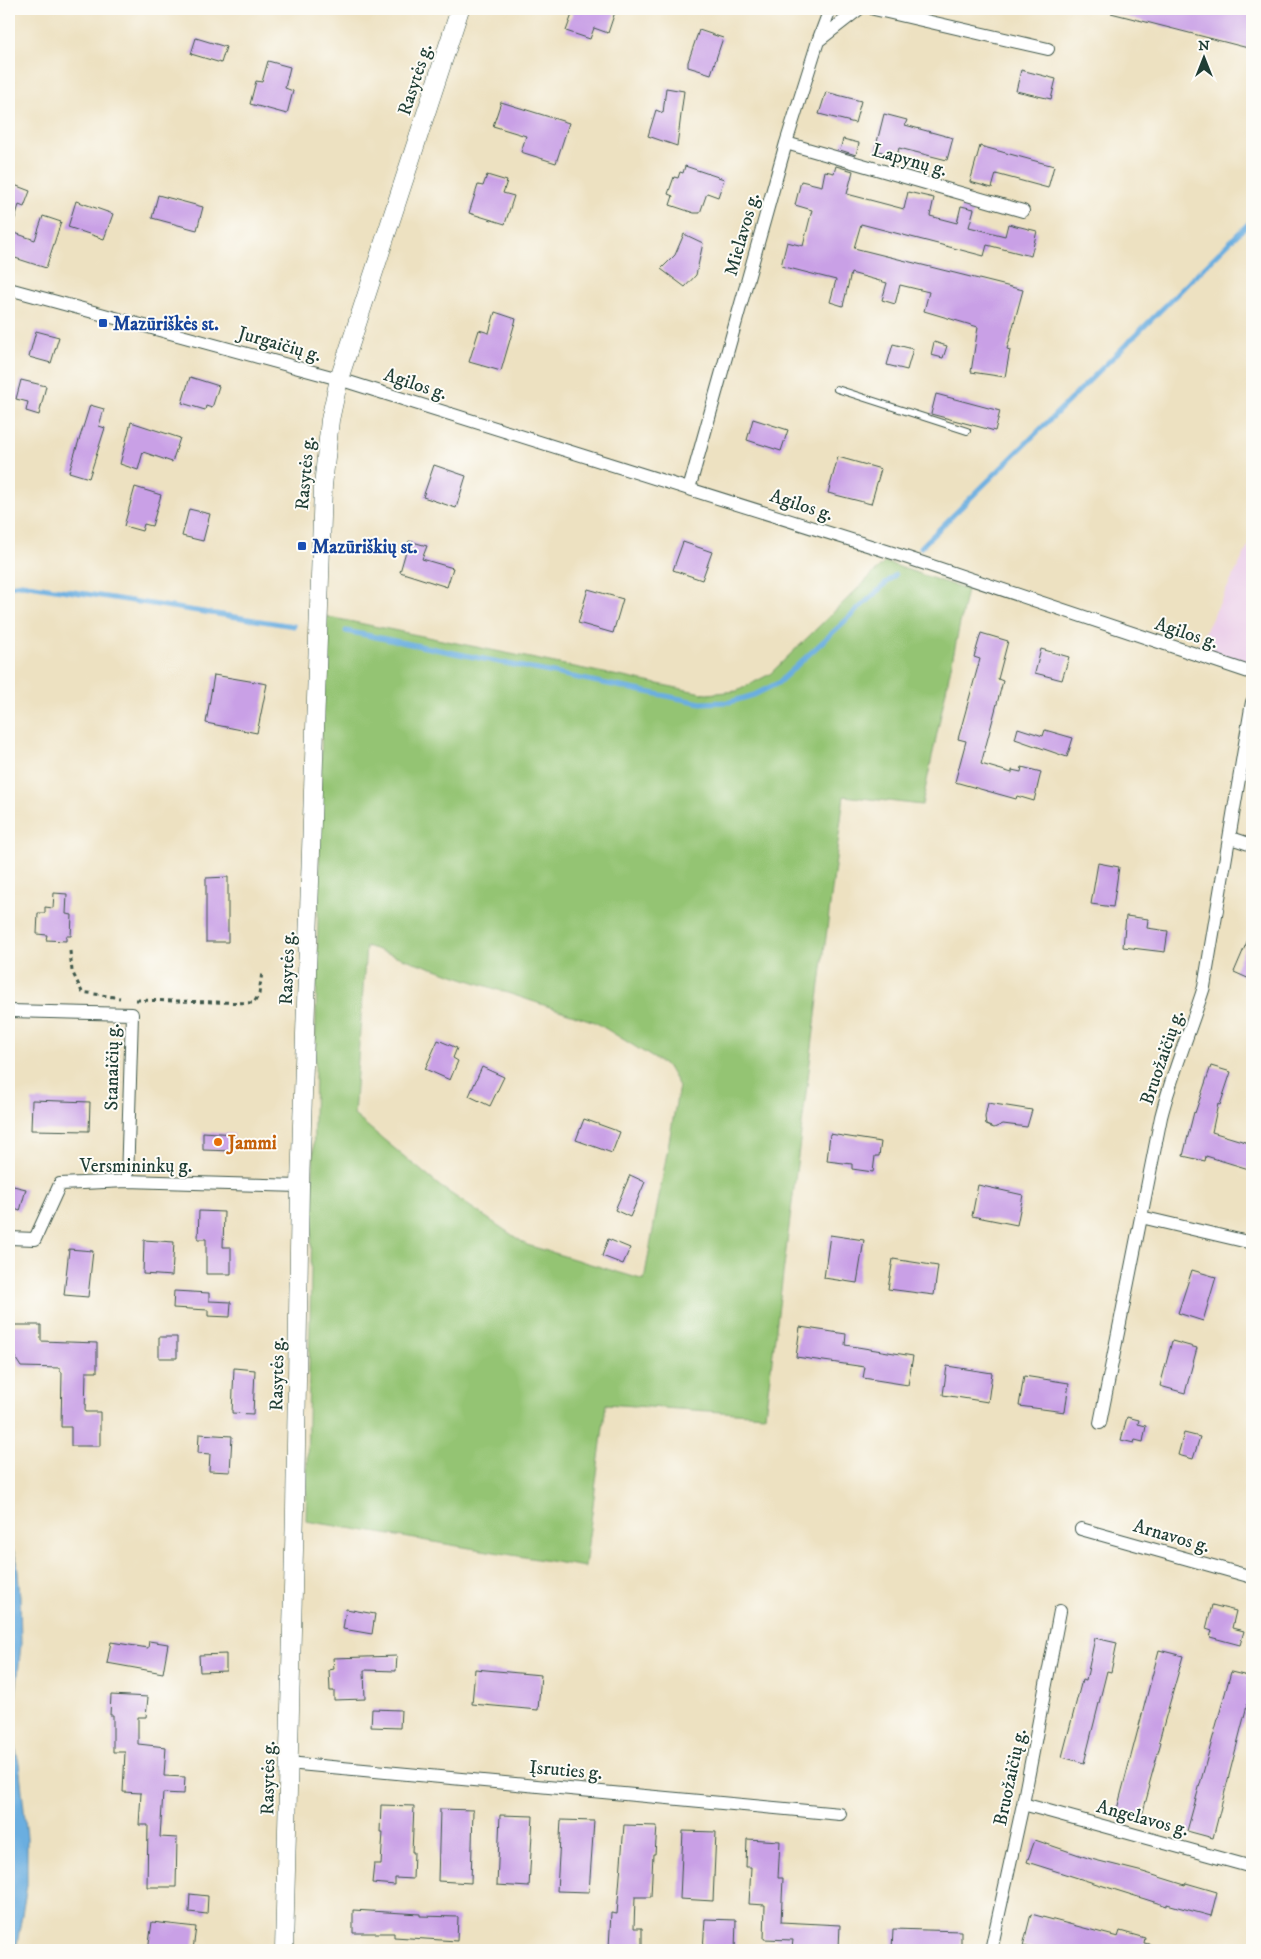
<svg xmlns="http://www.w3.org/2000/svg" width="1261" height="1959" font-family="'IM FELL DW Pica',serif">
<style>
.built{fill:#ecd1ea}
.green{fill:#94c473;stroke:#5a8054;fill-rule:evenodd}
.water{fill:#6aaee0;stroke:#44768a}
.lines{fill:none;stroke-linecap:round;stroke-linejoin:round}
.stream{stroke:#6aaee0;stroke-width:5}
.building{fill:#c9a0e6}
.lane-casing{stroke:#3e5649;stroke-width:8}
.street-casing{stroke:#3e5649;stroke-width:14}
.secondary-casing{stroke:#3e5649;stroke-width:19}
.path{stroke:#3e5649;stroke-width:3;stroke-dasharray:4 4;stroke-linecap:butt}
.lane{stroke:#fff;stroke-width:6}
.street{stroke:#fff;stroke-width:12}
.secondary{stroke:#fff;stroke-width:18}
.transit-dot{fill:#1a4fb4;stroke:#fdfcf7;stroke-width:2}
.food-dot{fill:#e8710a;stroke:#fdfcf7;stroke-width:2}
.labels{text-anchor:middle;stroke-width:4;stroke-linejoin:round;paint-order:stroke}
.street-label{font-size:19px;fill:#1f3d34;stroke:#fdfcf7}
.transit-label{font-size:19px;font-weight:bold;fill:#164399;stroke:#fdfcf7;text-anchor:start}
.food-label{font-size:19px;font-weight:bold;fill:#c56008;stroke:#fdfcf7;text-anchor:start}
</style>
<rect width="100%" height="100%" fill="#fdfcf7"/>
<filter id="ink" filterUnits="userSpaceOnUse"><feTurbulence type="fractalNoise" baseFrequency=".02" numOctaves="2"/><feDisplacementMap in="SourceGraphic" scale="10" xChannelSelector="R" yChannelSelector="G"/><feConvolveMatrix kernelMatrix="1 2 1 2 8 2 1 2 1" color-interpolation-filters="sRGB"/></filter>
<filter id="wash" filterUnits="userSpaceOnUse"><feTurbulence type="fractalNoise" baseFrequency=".0096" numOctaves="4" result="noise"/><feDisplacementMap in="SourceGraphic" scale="20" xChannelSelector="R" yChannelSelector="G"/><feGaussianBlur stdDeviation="1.12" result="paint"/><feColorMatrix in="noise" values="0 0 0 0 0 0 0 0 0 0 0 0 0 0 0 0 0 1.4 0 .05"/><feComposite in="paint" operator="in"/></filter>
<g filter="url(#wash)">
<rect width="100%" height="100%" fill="#ede1c1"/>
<path class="built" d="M1252,539v126l-54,-19z"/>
<path class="green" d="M885,562l82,28 -45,215 -78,-9 -79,619 -159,-11 -21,163 -279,-46 18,-905 383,78 30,-3 33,-17zM366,946l229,76 73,45 11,19 -35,194 -117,-35 -86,-58 -87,-72z"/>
<path class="water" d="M9,1539l8,22 3,36 1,47 -9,90 7,29 8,74v48l-11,65h-7z"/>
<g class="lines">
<path class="stream" d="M921,547l331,-327
M9,586l13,-2 272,42
M346,631l355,72 29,-1 24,-7 24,-12 117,-108"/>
</g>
<g id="blocks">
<path class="building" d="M574,9h42l-8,24 -14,-5 -4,11 -24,-8z
M1112,9h140v40l-141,-36z
M699,30l24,8 -12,36 -23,-7v-5z
M196,38l30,9 -5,16 -30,-9z
M268,61l22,6 -5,21 8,3 -6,23 -37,-10 6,-23 6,1z
M1021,70l35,9 -5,20 -35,-8z
M666,88l18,3 -7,55 -29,-10 8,-26 7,3z
M826,92l35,9 -6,22 -36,-9z
M501,102l68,21 -13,40 -35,-11 5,-16 -33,-10z
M884,114l23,6 -2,5 48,13 -6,22 -48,-12 -2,8 -22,-6z
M843,139l16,4 -3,12 -16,-5z
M980,146l74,20 -6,22 -52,-14 -4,14 -22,-6z
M685,166l39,13 -6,18 -11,-4 -7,20h-6l-24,-8 3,-9 -5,-2 6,-17 4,1 2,-6 3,1z
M836,166l17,5 -6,23 57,15 4,-17 26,6 -4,18 27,7 4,-17 13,3 -5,18 36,9 3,-12 29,7 -6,25 -44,-11 -3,11 -123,-32 -7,24 169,42 -16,59 3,1 -5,27 -34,-5 7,-45 -54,-16 5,-19 -29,-7 -5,19 -13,-4 5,-17 -36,-10 -8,33 -13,-4 6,-22 -55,-14 6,-24 16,4 9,-36 -17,-5 6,-24 21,5 3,-15 9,2z
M487,175l20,6 -4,12 11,3 -9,28 -36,-11 9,-28 5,1z
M9,183l21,8 -6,16 -5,-2 -7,23h-3z
M158,195l45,12 -6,23 -45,-12z
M76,201l37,13 -9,25 -36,-12z
M43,216l18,6 -15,46 -37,-12v-25l26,9z
M684,234l19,9 -7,32 -11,12 -24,-18 14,-14z
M495,312l21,7 -15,52 -32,-9 10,-32 10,3z
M36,331l23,6 -8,26 -22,-6z
M934,342l13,4 -4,12 -12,-3z
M893,344l20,5 -6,21 -20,-5z
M190,377l29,9 -7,22 -6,-2 -1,4 -23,-7z
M21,380l25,6 -7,29 -13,-4 2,-9 -12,-3z
M936,394l64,17 -5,20 -64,-17z
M90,405l14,4 -5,17 6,2 -16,50 -20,-6z
M753,419l35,11 -7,21 -34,-11z
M131,422l49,16 -8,24 -29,-10 -5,18 -18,-6z
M838,457l43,12 -10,35 -43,-11z
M434,465l32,11 -10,32 -33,-11z
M135,487l26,8 -9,31 -8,-2 -2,7 -18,-5z
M189,509l21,5 -7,27 -21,-5z
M409,541l18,5 -5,13 31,9 -6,19 -47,-15z
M683,542l29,10 -10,28 -29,-10z
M588,589l35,10 -10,34 -35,-10z
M981,633l27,8 -10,38 5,2 -22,83 31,9v-3l9,2 1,-5 19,5 -7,29 -17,-5 -1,3 -61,-17 11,-41 -8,-2 22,-80 -6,-2z
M1041,649l28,8 -7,23 -27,-7z
M214,675l53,9 -10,49 -51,-10z
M1018,728l25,8 2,-6 28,8 -6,19 -52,-18z
M1098,863l21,4 -6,40 -22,-3z
M228,877v65h-22v-64z
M54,893l13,1 -1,20 6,1 -1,21h-5v5l-20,-1 1,-5 -10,-1 1,-21h7v-6l8,1z
M1126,916l22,3 -1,9 21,3 -3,21 -42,-5z
M1252,930v50l-18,-8z
M438,1040l19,8 -4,10 5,3 -8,19 -25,-11z
M1211,1066l20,6 -11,33 -2,-1 -6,28 40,12v26l-46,-14 -1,5 -22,-5 11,-44 1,1z
M482,1067l22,10 -14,29 -21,-10z
M32,1100l58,2 -1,29 -58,-1z
M988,1103l44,7 -5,17 -24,-3 -9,4 -8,-3 -1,-8z
M584,1119l36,13 -8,21 -36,-13z
M203,1132l31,2 -1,17 -30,-1z
M830,1134l51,8 -2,14h-4l-2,16 -21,-3v-5l-25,-3z
M630,1175l15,7 -15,35 -15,-7z
M9,1185l17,4 -6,22 -11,-4z
M978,1185l45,10 -6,30 -45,-9z
M199,1211l25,1 -1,35h8v27h-25v-35h-8z
M830,1235l34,5 -7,43 -33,-5z
M608,1239l22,9 -7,16 -21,-8z
M144,1240l30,2 -2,34 -29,-2z
M69,1249l24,2 -5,46 -24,-2z
M893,1259l45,7 -4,29 -46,-6z
M1192,1270l24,7 -13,44 -25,-8z
M174,1291l35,2v8l22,1 -1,15 -22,-1v-6l-35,-2z
M9,1325h32v16l56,2v29h-11l-1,40h15v34h-29v-19h-10l1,-55 -2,-1v-3l-39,-1 -12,-19z
M800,1327l46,7 -1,11 68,11 -5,29 -45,-7 2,-11 -69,-10z
M159,1337h18v21h-18z
M1172,1341l25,7 -12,45 -25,-7z
M947,1366l45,7 -4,29 -45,-7z
M234,1368l21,2 -2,44 -21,-1z
M1024,1376l45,7 -4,29 -46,-6z
M1127,1417l12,3 -1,4 8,2 -3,16 -8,-2 -1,3 -13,-3z
M1184,1433l16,4 -7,22 -15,-4z
M199,1434l33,2 -2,36 -21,-1 1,-17 -12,-1z
M1212,1605l24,6 -4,17 12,3 -4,14 -30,-8 2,-6 -6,-2z
M346,1609l29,5 -3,20 -29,-5z
M1095,1638l22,5 -6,29 -4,-1 -23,92 -22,-6 20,-77 4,1z
M149,1641l19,3 -5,29 -56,-10 4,-21 37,6z
M1159,1650l24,6 -24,85 2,1 -12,43 1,1 -9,33 -25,-6z
M226,1654v17l-26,1 -1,-17z
M397,1656l-1,15 -32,-1 1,29 -31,1v-9h-4l-1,-21 5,-1 -1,-11z
M475,1669l66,6 -3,35 -66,-6z
M1231,1672l21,5v9l-39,152 -26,-7z
M111,1695l37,2 -2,20h-8v27l28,3 -2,29 21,1 -1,17 -21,-1 -3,44 17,1 -1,49h-29l1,-62h-9l2,-32 -18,-1 2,-40h-12v-37h-3z
M372,1709l29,1 -1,18 -29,-1z
M381,1805l33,1 -2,46h2l-1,27 -18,-1v7l-23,-2 2,-19h7l2,-32h-3z
M440,1809l33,1 -2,73 -33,-2z
M500,1815l33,1 -4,71 -32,-2z
M561,1820l33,1 -5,71 -32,-1z
M624,1825l33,1 -2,28h-2l-2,43h-16l-1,31h8v20l-33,-1 2,-34 6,1z
M683,1831l33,1 -3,69 -33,-2z
M747,1839l33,2 -2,37h5l-2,44 59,3 -1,23 -19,-1 -1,3h-24v-3h-3l1,-7 -29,-1 1,-34 -16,-1 2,-37h-5z
M1035,1840l56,19 52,13 42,13 1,-2 31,9 -6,24 -44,-12v2l-140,-44z
M190,1894l18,2 -1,18 -18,-2z
M353,1910l67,4v2l38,1 -1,24 -63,-4v-4h-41z
M1031,1914l87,23 2,-6 25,7 -1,5 9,2 -1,5h-113l-16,-4z
M705,1919l31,1 -1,30h-32z
M152,1922l44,5 -3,23h-45z
M893,1929l68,2v19h-69z"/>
</g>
</g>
<g filter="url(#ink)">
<use href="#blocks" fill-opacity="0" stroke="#3e5649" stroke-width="1"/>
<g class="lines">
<g class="lane-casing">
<path id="lane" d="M837,389l130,42"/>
</g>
<g class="street-casing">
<path id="street" d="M874,9l174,40
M818,41l12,-32
M786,143l237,68
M9,289l330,90 560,176 353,118
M689,489l97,-346 32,-102 41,-32
M1231,838l21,7
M9,1011l123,3 -5,167
M1141,1217l111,26
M9,1238l26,1 25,-55 67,-3 173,5
M1100,1423l61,-306c11,-44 29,-86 43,-130l48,-285
M1081,1529l171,48
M288,1763l552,51
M1023,1804l229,63
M991,1950l32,-146 37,-193"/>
</g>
<g class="secondary-casing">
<path id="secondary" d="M284,1950l11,-440 5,-324 23,-700 7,-66 9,-41 121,-370"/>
</g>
<path class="path" d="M70,951l2,20 10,21 38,6
M136,1000l118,3 5,-9 3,-22"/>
<use href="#lane" class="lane"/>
<use href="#street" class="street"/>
<use href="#secondary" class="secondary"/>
</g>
</g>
<g class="transit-dot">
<rect x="98" y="318" width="10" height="10" rx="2.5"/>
<rect x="297" y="541" width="10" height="10" rx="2.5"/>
</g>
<circle class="food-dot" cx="218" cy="1142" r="5"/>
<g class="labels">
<g class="street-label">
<text transform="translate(414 79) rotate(-72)" y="7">Rasytės g.</text>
<text transform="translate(910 159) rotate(16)" y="7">Lapynų g.</text>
<text transform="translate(741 234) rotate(-74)" y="7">Mielavos g.</text>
<text transform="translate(280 343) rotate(16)" y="7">Jurgaičių g.</text>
<text transform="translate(416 383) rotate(18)" y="7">Agilos g.</text>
<text transform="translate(304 473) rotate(-85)" y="7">Rasytės g.</text>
<text transform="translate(802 504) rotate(18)" y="7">Agilos g.</text>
<text transform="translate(1187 632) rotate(18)" y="7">Agilos g.</text>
<text transform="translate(286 968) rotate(-88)" y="7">Rasytės g.</text>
<text transform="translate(1161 1057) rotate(-71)" y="7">Bruožaičių g.</text>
<text transform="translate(111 1067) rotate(-89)" y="7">Stanaičių g.</text>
<text x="136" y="1172">Versmininkų g.</text>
<text transform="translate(276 1374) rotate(-89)" y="7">Rasytės g.</text>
<text transform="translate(1172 1535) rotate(16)" y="7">Arnavos g.</text>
<text transform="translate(566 1769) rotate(5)" y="7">Įsruties g.</text>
<text transform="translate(1009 1777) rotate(-78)" y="7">Bruožaičių g.</text>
<text transform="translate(267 1778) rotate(-89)" y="7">Rasytės g.</text>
<text transform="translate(1143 1817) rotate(15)" y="7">Angelavos g.</text>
</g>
<g class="transit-label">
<text x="113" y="330">Mazūriškės st.</text>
<text x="312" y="553">Mazūriškių st.</text>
</g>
<g class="food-label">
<text x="228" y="1149">Jammi</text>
</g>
</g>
<rect width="1261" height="1959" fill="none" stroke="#fdfcf7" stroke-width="30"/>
<g transform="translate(1204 58)" stroke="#fdfcf7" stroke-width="4" paint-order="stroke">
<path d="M0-4L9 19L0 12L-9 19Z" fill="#1f3d34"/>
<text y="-8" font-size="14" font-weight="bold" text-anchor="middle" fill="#1f3d34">N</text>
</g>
</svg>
